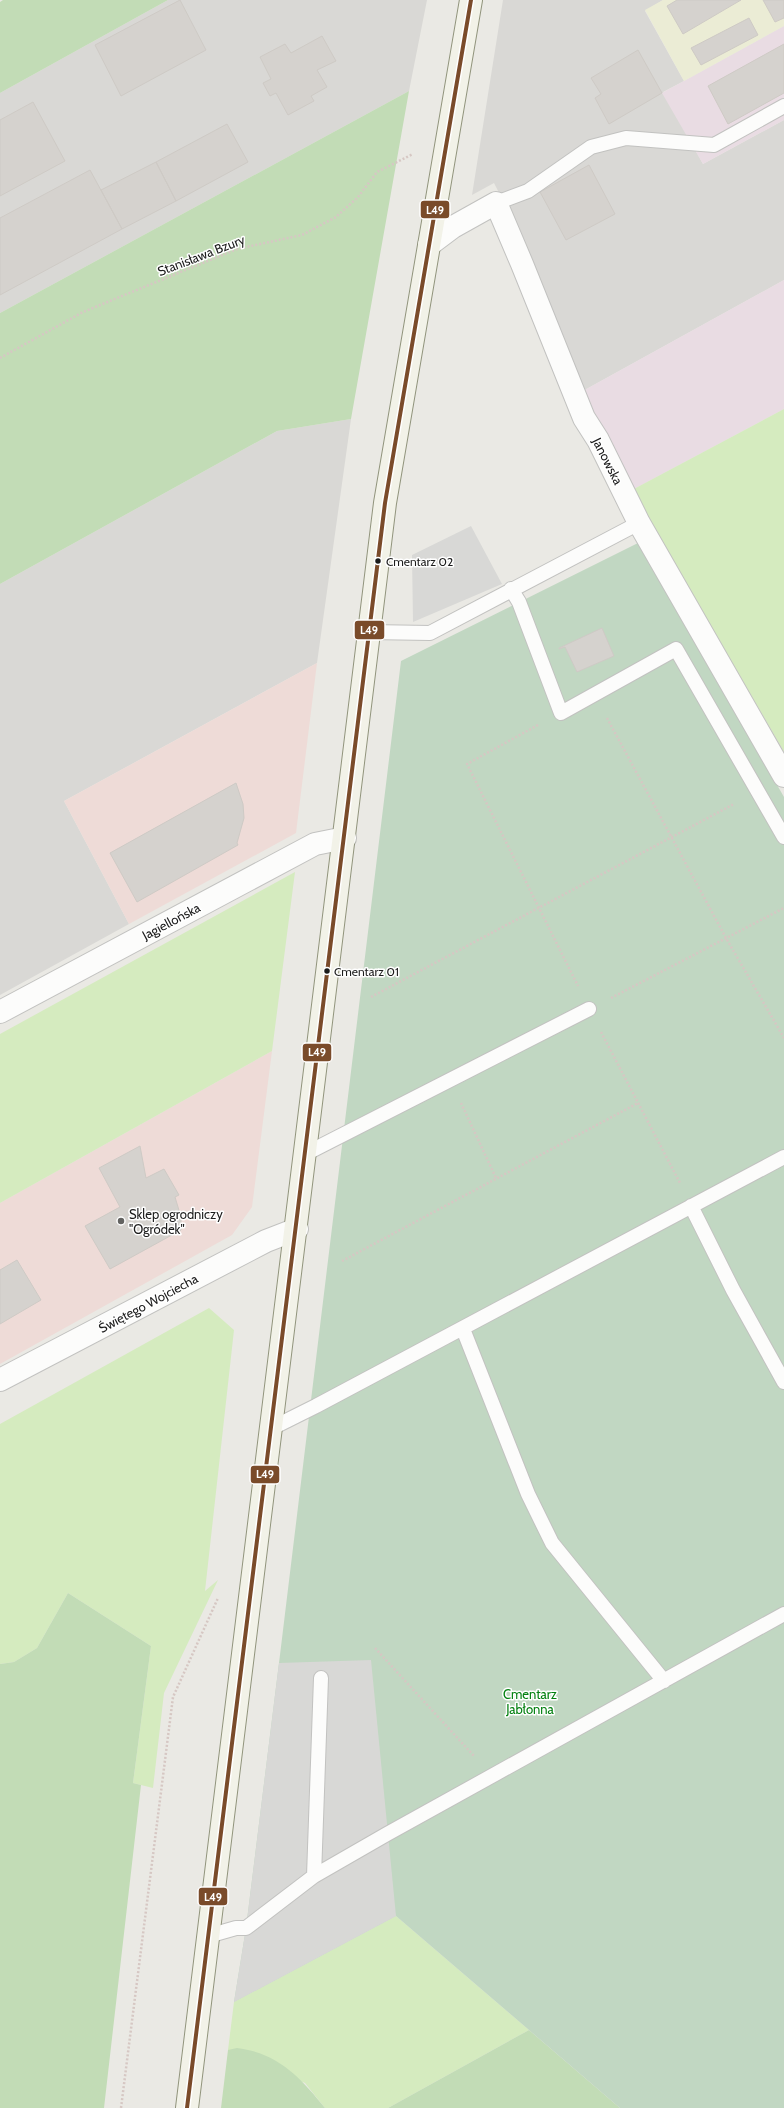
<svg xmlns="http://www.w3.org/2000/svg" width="784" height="2108" font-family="Cabin,sans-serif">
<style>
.residential{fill:#d9d8d5}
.commercial{fill:#eedbd7}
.industrial{fill:#e9dce3}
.farmland{fill:#ebecd5}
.grass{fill:#d5ebbf}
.forest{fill:#c2dcb6}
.cemetery{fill:#c1d7c2}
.parking{fill:#d8d8d6}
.building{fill:#d5d2ce;stroke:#cecac5}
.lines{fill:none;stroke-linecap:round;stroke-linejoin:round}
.lane-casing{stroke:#c2c2c0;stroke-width:16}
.street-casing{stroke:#c2c2c0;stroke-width:24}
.secondary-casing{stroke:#91947c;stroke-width:24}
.path{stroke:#d6c7c3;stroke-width:2.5;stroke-dasharray:2 2;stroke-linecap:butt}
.lane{stroke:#fcfcfb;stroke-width:14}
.street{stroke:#fcfcfb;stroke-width:22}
.secondary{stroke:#f2f2e8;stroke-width:22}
.bus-1-casing{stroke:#fff;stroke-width:7}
.bus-1{stroke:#7a4b2a;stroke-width:4}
.bus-dot{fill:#1b1b1b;stroke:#fff;stroke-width:1.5}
.poi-dot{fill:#636361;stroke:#fff;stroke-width:1.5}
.labels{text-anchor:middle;stroke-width:3;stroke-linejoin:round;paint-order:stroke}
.bus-label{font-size:12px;fill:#1b1b1b;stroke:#fff;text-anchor:start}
.street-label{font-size:13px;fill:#1b1b1b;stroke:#fff}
.poi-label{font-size:13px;fill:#1b1b1b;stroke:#fff;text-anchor:start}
.park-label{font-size:13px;fill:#038010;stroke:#fff}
.line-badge{stroke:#fff;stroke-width:1.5}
.badge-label{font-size:11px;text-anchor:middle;font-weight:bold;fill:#fff}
</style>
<rect width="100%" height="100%" fill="#eae9e4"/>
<path class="residential" d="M168,0h259l-18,91 -409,222v-220z
M503,0h160l-18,11 39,70 -21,11 40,72 81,-44v160l-203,112 -49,-134 -38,-75 -22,12z
M351,419l-34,244 -253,138 65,123 -129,71v-411l277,-153z"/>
<path class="commercial" d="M317,663l-21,170 -167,91 -65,-123z
M272,1051l-20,156 -20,28 -232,129v-161z"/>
<path class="industrial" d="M784,26v94l-81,44 -41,-71z
M784,280v129l-152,81 -51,-98z"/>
<path class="farmland" d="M663,0h121v26l-100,55 -39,-71z"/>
<path class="grass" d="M784,409v343l-152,-262z
M295,872l-23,179 -272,152v-169z
M209,1308l25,22 -29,261 13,-11 -54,113 -11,95 -20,-5 18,-137 -83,-53 -31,55 -23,14 -14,2v-240z
M396,1916l133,114 -141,78h-63l-20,-25 -77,-33 6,-48z"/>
<path class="forest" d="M3,0h165l-168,93v-91z
M409,91l-58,328 -74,12 -277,153v-271z
M68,1593l83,53 -18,137 8,2 -37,323h-104v-444l14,-2 23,-14z
M529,2030l91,78h-232z
M237,2048c41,5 64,30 88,60h-104l7,-58z"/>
<path class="cemetery" d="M638,543l146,254v1311h-164l-224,-192 -162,86 12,-74 33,-265 122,-1002z"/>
<path class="parking" d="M471,526l31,58 -89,38 -1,-67z
M371,1660l25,256 -162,86 12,-74 33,-265z"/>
<path class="building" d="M180,0l26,50 -85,46 -26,-51z
M677,0h64l-58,34 -16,-28z
M763,0h21v18l-9,4z
M749,18l9,17 -57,30 -10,-17z
M322,36l14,25 -19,9 10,17 -16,9 3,5 -26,14 -12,-22 -6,3 -7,-13 8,-4 -11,-22 25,-13 6,9z
M784,44v49l-56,31 -20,-38z
M638,50l24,43 -53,31 -14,-26 6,-4 -10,-16z
M33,102l32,59 -65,35v-76z
M227,124l21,38 -72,39 -20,-39z
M156,162l20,39 -54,28 -21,-39z
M589,165l26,49 -49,26 -26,-48z
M90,170l32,59 -122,66v-77z
M602,628l12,28 -37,16 -12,-25 -6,2v-1z
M236,783l7,21 1,14 -7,25 1,2 -101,57 -27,-49z
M140,1146l6,32 18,-9 15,26 -4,2 6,20v13l-71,39 -25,-43 35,-19 -21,-39z
M17,1260l24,40 -41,24v-54z"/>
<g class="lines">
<g class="lane-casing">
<path id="lane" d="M496,203l32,-12 63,-44 35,-9 88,7 70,-39
M511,589l8,13 42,111 115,-64 108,188
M369,632l61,1 209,-110
M305,1154l284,-145
M691,1206l42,84 51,92
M463,1329l65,165 24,49 112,138
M270,1429l46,-23 468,-249
M314,1876l7,-198
M208,1936l28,-8h10l68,-52 73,-42 397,-220"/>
</g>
<g class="street-casing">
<path id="street" d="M429,245l24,-18 43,-24 26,61 62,154 14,22 41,83 145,253
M0,1012l315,-168 30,-6
M0,1380l266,-139 31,-12"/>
</g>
<g class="secondary-casing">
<path id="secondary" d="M187,2108l198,-1605 86,-503"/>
</g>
<path class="path" d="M0,358l83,-46 154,-63 65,-14 34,-18 22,-20 19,-25 36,-18
M607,718l119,220 58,100
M538,725l-71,39 111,222
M371,997l363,-193
M611,998l173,-90
M601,1032l79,151
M461,1103l35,75
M342,1261l296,-158
M375,1648l99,108
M121,2108l52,-411 45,-99"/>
<use href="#lane" class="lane"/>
<use href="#street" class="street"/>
<use href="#secondary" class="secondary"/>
<g class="bus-1-casing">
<path id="bus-1" d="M187,2108l198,-1605 86,-503"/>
</g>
<use href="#bus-1" class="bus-1"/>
</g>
<g class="bus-dot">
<circle cx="378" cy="561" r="3.5"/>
<circle cx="327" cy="971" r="3.5"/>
</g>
<circle class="poi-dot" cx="121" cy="1221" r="4"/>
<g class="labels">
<g class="bus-label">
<text x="386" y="566">Cmentarz 02</text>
<text x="334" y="976">Cmentarz 01</text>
</g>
<g class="street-label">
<text transform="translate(201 255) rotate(-21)" y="5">Stanisława Bzury</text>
<text transform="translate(608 461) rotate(63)" y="5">Janowska</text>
<text transform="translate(171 921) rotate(-28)" y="5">Jagiellońska</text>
<text transform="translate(148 1303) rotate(-28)" y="5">Świętego Wojciecha</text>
</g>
<g class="poi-label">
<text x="129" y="1219">Sklep ogrodniczy<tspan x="129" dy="15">"Ogródek"</tspan></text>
</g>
<g class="park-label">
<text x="530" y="1699">Cmentarz<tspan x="530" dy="15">Jabłonna</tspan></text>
</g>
</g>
<g class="line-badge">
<rect x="420" y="200" width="30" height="19" rx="4" fill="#7a4b2a"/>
<rect x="354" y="620" width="31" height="20" rx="4" fill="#7a4b2a"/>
<rect x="302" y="1043" width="30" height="19" rx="4" fill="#7a4b2a"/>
<rect x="250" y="1465" width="30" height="19" rx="4" fill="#7a4b2a"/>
<rect x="198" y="1887" width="30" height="19" rx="4" fill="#7a4b2a"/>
</g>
<g class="badge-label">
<text x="435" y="214">L49</text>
<text x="369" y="634">L49</text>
<text x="317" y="1056">L49</text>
<text x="265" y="1478">L49</text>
<text x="213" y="1901">L49</text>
</g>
</svg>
